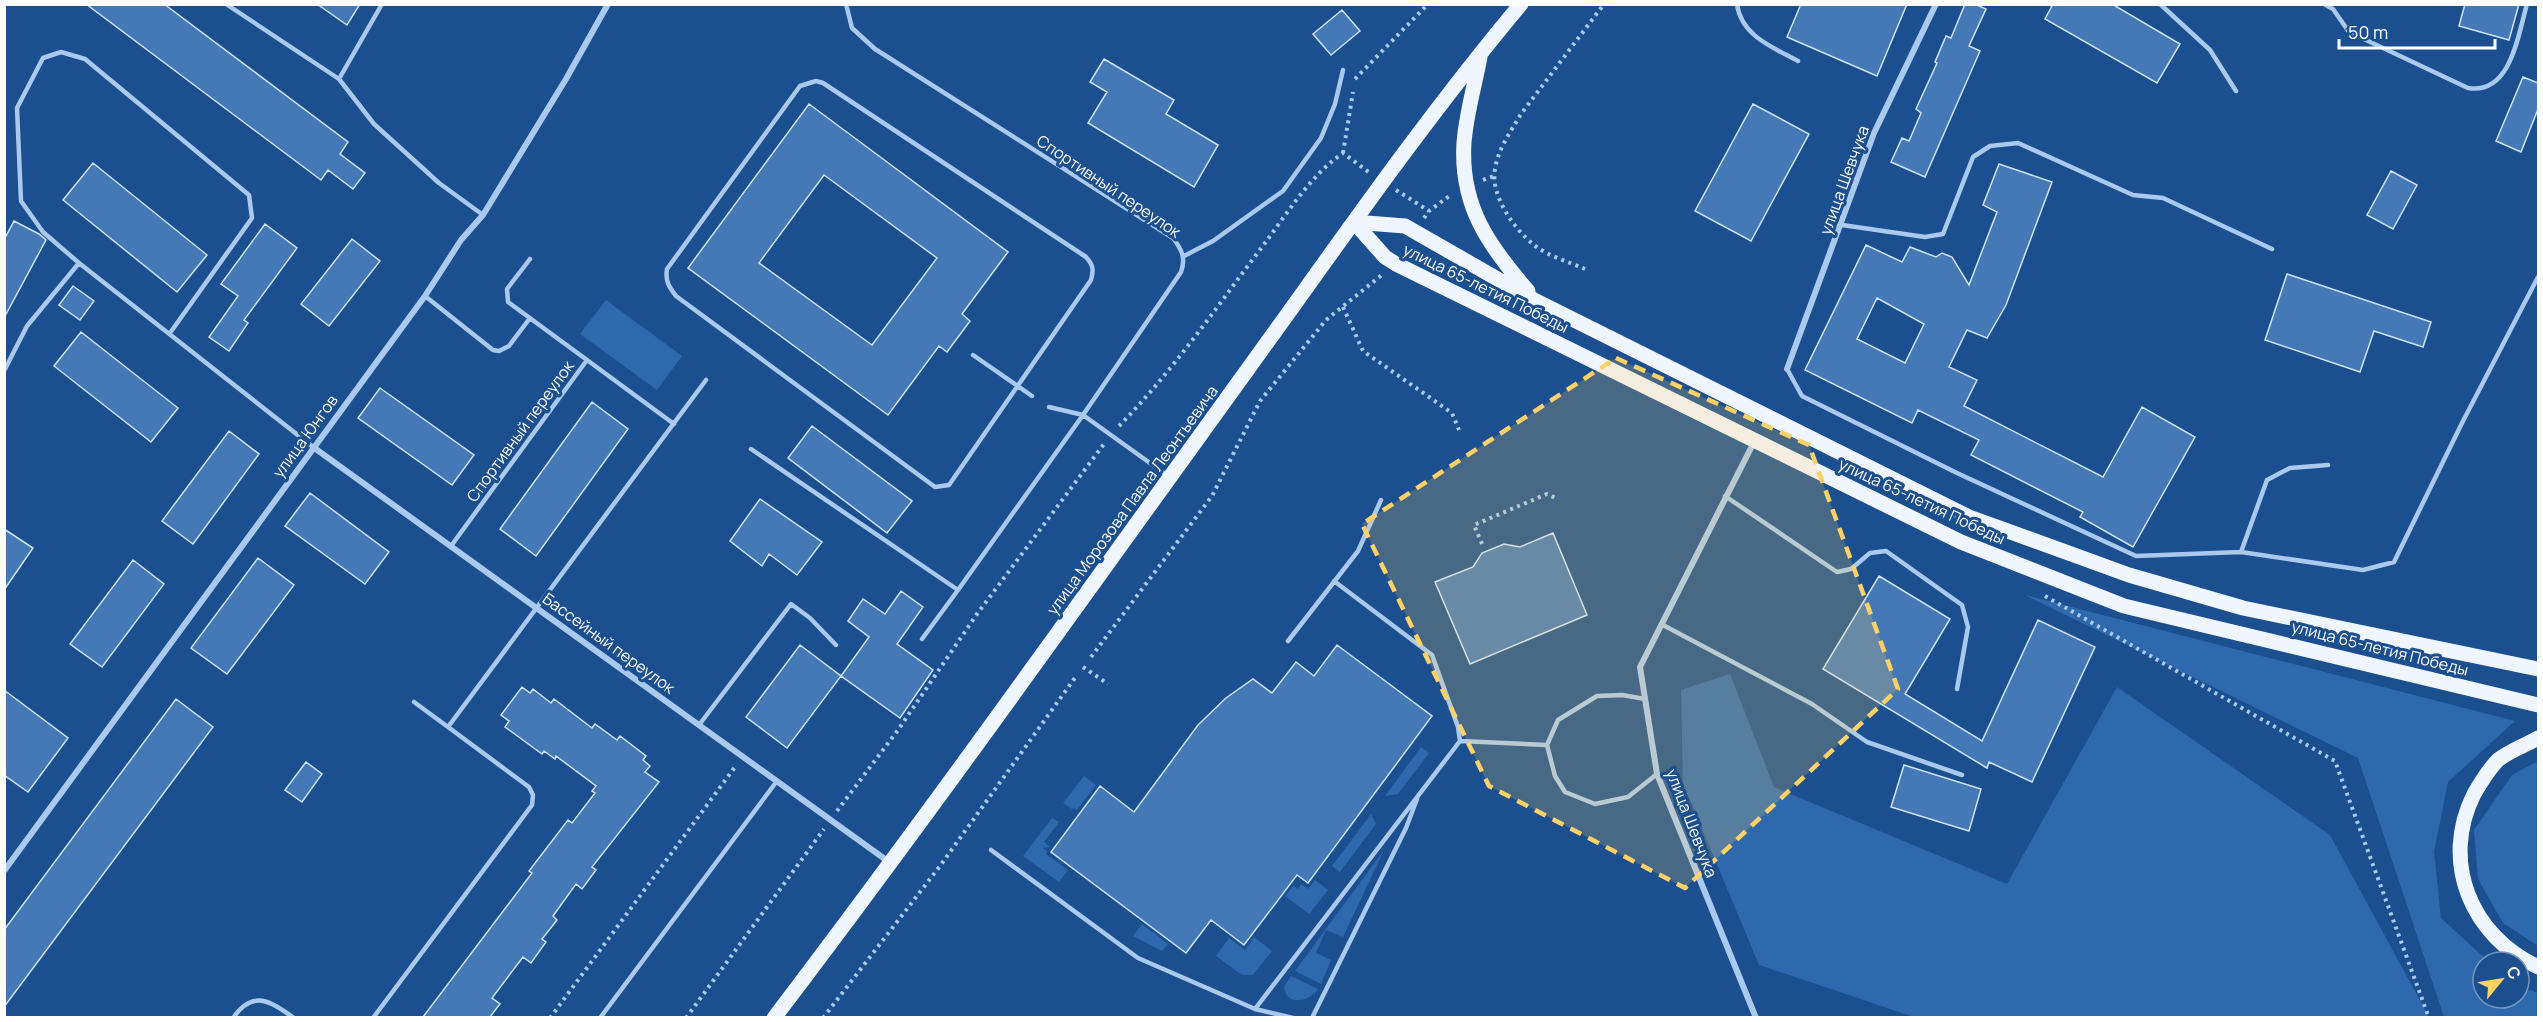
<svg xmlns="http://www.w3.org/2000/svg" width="2543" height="1022" font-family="Manrope,sans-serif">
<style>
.green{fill:#2e69ad}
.building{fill:#4478b7;stroke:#cfe3fa;stroke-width:1.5;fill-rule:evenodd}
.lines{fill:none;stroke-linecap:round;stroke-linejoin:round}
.path{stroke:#a9c9ee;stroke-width:4;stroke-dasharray:3 4.5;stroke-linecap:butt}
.service{stroke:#a9c9ee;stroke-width:4.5}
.minor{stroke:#a9c9ee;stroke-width:6}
.primary{stroke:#f0f6ff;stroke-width:15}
.marked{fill:#ffd166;fill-opacity:0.2;stroke:#ffd166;stroke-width:4.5;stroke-dasharray:12 8;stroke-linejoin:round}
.labels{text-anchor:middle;stroke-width:6;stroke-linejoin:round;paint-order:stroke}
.street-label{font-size:16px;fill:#fff;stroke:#1b4f8f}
</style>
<rect width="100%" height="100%" fill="#1b4f8f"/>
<path class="green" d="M606,300l76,56 -25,34 -77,-56z
M2025,595l490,126 -67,61 -14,70 7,66 48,44h-6v36h36v-12l19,7v24h-94l-86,-259z
M1730,674l44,113 233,97 110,-197 213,148 99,182h-515l-155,-52 -76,-182 -2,-93z
M1421,747l8,6 -31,41 -13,2z
M2538,761v185l-35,-23 -25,-44 -4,-49 38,-55z
M1084,776l12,9 -19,25 -3,-2 -2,1 -9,-6z
M1371,814l5,10 -36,48 -8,-6z
M1052,818l7,4 -15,20 6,5 -7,1 4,3 -1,3 22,16 -9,12 -36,-26z
M1384,850l-41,87 -17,-7 -10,23 15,7 -10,24 -26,-13z
M1315,880l13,10 -19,24 -24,-18 8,-10 5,3 3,-5 7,5z
M1142,924l26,20 -6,7 -29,-15z
M1254,937l18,14 -19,24h-11l-26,-19 13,-18 16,12z
M1291,976l27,13c-8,13 -33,18 -34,-3z"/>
<path class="building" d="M86,4h78l184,138 -8,12 25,19 -12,16 -25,-19 -7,10z
M317,4h43l-13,21z
M1801,4h106l-30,72 -90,-39z
M1965,4h10l11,5 -17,37 11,5 -55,126 -34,-15 11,-24 7,3 12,-28 -5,-4 21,-46 -2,-1 11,-26 5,2z
M2053,4h59l68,40 -23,39 -112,-64z
M2465,4h54l-10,36 -50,-14z
M1342,10l18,21 -29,24 -18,-21z
M1104,59l70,41 -8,14 52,31 -24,42 -106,-64 19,-31 -17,-10z
M2523,77l15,6v26l-17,43 -25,-11z
M809,104l199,148 -46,62 8,7 -23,31 -8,-6 -51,69 -200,-147zM824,175l113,83 -65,87 -113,-82z
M1753,104l56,30 -58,107 -56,-30z
M93,163l114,92 -30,37 -114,-92z
M1999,164l53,18 -46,123 -19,33 -20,-8 -18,37 28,13 -13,26 139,71 39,-70 53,30 -62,110 -53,-30 3,-5 -112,-57 8,-15 -61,-30 -6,13 -107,-53 61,-125 36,17 8,-15 26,10 6,-4 10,4 17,28 28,-73 -14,-7zM1877,298l47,26 -19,39 -48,-24z
M2391,171l26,14 -24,44 -26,-14z
M14,221l25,13 7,6 -42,78v-78z
M265,224l32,24 -53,72 4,3 -19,28 -20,-14 29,-41 -17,-12z
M352,239l28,22 -51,65 -28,-22z
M2287,274l144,48 -8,25 -49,-16 -14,41 -95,-32z
M73,286l21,15 -14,19 -21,-15z
M81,332l97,76 -27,34 -97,-76z
M380,388l94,67 -22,30 -94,-67z
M592,402l36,27 -92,127 -36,-27z
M812,426l100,75 -25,32 -99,-75z
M229,431l30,23 -66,90 -31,-23z
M310,493l79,59 -24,32 -80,-58z
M760,499l62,43 -25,33 -28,-21 -7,12 -32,-25z
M4,529l29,19 -29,42z
M1553,533l34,82 -117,49 -35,-82 38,-15 9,-14 22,-9 16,3z
M258,558l36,27 -67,89 -36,-26z
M133,560l31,24 -62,83 -32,-23z
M1879,576l71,43 -45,75 77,47 56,-121 57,27 -63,135 -43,-20 -2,6 -164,-99z
M901,591l22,16 -26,37 36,26 -33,48 -59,-42 28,-39 -21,-16 15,-22 22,15z
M800,645l41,31 -54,72 -41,-31z
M1337,645l95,71 -124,167 -11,-8 -53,70 -33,-25 -25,33 -135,-101 49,-66 34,26 64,-87 28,-27 27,-19 19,14 24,-31 18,14z
M522,687l8,6 3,-4 18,14 3,-4 38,29 3,-4 22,16 3,-4 26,20 -3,4 7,6 -5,6 14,10 -67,85 4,3 -14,19 -6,-5 -23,32 4,4 -15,19 4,3 -15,21 -8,-6 -31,41 8,6 -10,13h-67l109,-144 -3,-2 39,-51 4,3 23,-30 -3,-2 4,-5 -40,-30 -1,3 -11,-8 -2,3 -37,-27 4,-6 -8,-6z
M4,690l64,48 -40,54 -24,-17z
M176,699l37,28 -209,280v-77z
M306,762l16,12 -20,28 -17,-12z
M1904,765l77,24 -12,42 -78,-24z"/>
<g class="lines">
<path class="path" d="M1355,79l73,-75
M1343,153l10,-61
M1483,180l11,-4
M1396,190l33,21
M1424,218l5,-7 23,-17
M1585,269c-16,-7 -37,-13 -51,-24 -20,-16 -44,-50 -39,-76 3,-20 16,-38 26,-55l83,-110
M1343,307l20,44 89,62 7,17
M1119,426c54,-55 99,-121 146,-183 23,-31 46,-68 78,-90l27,20
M1482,544l-8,-19 73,-31 11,5
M2045,596l290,165 94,257
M1091,657l121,-161 48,-95 66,-81 57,-46
M1083,667l25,17
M837,811l61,-81 79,-116 127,-170
M550,1018l185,-251
M686,1018l138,-189
M823,1018l117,-152 137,-191"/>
<path class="service" d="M226,4l113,75 35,45 65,59 44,32
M846,4l6,24 23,21 298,189c9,12 13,20 8,34l-98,143 85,61
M1737,4c4,32 37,44 61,57
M2160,4l50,46 26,41
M2324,4l9,5 16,23 119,56c43,7 50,-53 59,-84
M339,79l43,-75
M816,81l7,2 263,174c7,8 8,12 5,23l-142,205 -14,2 -259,-191c-7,-9 -11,-15 -9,-27l133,-183z
M1842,225l83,12 18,-3 30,-77 17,-11 28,-3 115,52 30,3 109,51
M1184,256l29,-15 70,-50 38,-53 14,-34 8,-34
M530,259l-23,30 1,13 79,58
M79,263l-36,-31 -22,-31 -4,-93 26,-50 18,-6 24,7 164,136 3,23 -82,115
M425,296l68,54 6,1 10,-5 21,-28
M973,355l59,41
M1787,369l15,27 155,77 179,83 105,-4 26,-72 23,-12 38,-3
M4,371l23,-45 52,-63 234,184
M751,449l207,141 125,-175 -34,-8
M1725,496l112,76 14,-3 19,-16 16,-2 76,54 6,22 -11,62
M451,546l136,-186 87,64
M2241,552l122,18 31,-8 69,-141 75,-144
M1334,581l98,74 26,72 2,14
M1661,624l151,80 55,38 95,33
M922,639l36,-49
M1288,641l70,-90 23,-51
M1645,699l-23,-4 -25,1 -39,24 -11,25 8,31 10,16 30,12 33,-7 29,-23
M414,702l34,25
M699,725l92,-121 19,14 26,27
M991,850l147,108 117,51 38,9
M1255,1009l205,-268 87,4
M233,1018c20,-29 37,-17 61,0
M373,1018l159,-213 1,-10 -4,-8 -81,-60 258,-347
M600,1018l177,-237
M1312,1018l94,-190 11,-29"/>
<path class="minor" d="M1787,369l87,-236 62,-129
M1754,442l-114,225 17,107 99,244
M313,447l576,415
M4,871l421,-575 36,-56 22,-25 83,-136 42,-75"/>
<path class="primary" d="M1480,57c-5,28 -14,57 -16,86 -4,63 25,103 64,148
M1354,222l31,35 11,7 565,278 163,64 414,99
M1354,222l51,4 131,75 433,216 160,58 114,33 295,61
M2538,738c-12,7 -29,13 -40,22 -10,10 -17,22 -24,34 -34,68 -3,142 64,173
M774,1018c162,-213 317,-432 474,-649 89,-123 175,-248 273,-365"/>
</g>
<path class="marked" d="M1616,358l193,87 89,244 -213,199 -196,-102 -127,-262z"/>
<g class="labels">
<g class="street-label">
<text transform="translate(1844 180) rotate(-70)" y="6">улица Шевчука</text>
<text transform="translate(1109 186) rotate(34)" y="6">Спортивный переулок</text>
<text transform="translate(1486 288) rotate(26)" y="6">улица 65-летия Победы</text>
<text transform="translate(520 431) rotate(-54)" y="6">Спортивный переулок</text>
<text transform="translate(305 436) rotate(-54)" y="6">улица Юнгов</text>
<text transform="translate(1132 500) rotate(-54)" y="6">улица Морозова Павла Леонтьевича</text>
<text transform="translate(1922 501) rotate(25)" y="6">улица 65-летия Победы</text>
<text transform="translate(609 643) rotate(36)" y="6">Бассейный переулок</text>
<text transform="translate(2380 648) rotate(14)" y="6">улица 65-летия Победы</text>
<text transform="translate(1692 823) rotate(69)" y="6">улица Шевчука</text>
</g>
</g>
<rect width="2543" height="1022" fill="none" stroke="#ffffff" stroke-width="12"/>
<g transform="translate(2501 980) rotate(60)"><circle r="28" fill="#1b4f8f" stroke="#7695bc" stroke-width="1.5"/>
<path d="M0-4.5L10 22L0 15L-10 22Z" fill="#ffd166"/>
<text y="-9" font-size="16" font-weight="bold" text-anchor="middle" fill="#ffffff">С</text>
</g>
<path d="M2339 39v9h156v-9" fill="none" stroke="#ffffff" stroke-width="3"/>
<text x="2348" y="39" font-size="18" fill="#ffffff" stroke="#1b4f8f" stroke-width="4.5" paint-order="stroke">50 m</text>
</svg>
